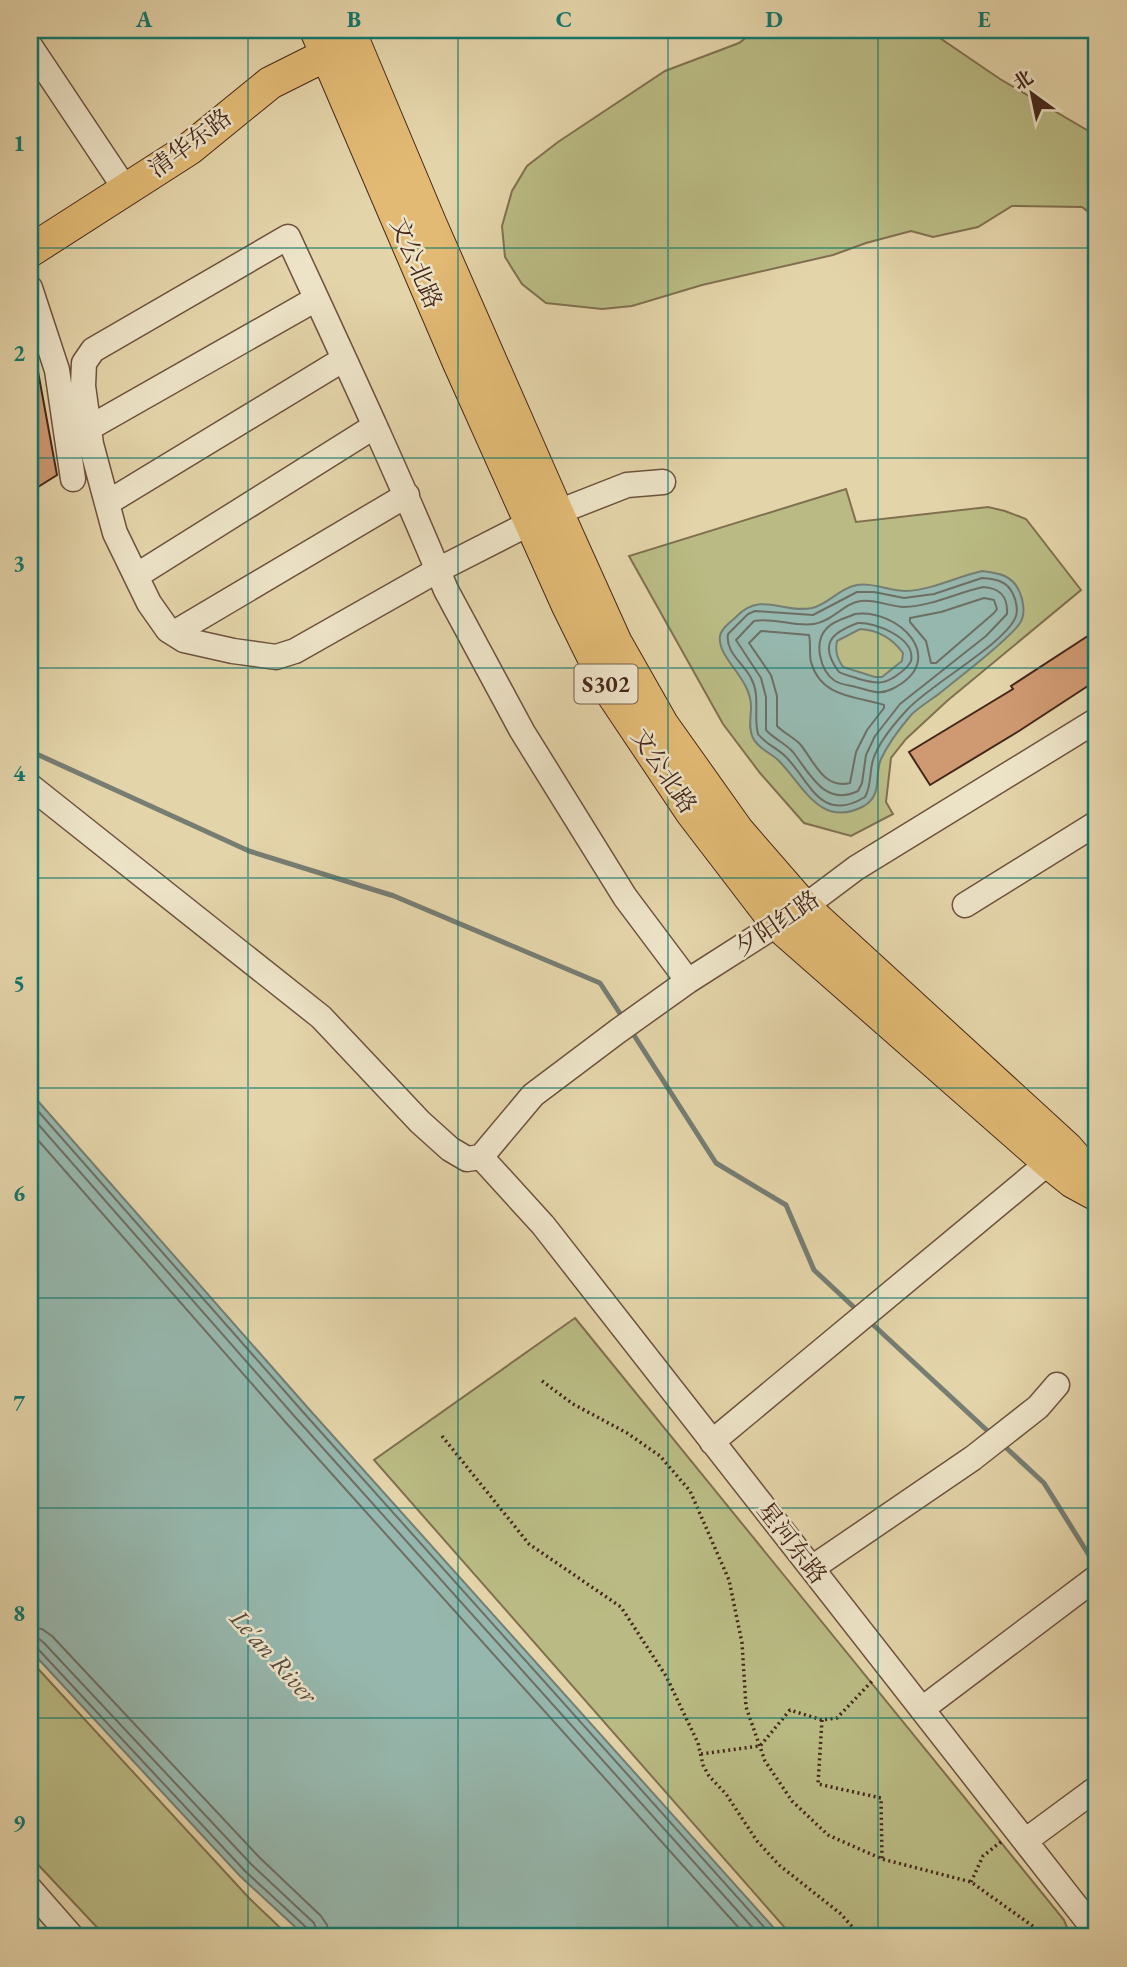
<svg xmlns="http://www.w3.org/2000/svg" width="1127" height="1967" font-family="'EB Garamond','Noto Serif SC',serif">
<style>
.green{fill:#babb84;stroke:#80704f;stroke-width:2}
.water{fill:#96b7ad;stroke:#767d72;stroke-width:2;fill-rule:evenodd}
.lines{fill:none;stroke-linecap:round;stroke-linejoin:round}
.shore{stroke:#6e6e64;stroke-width:2}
.stream{stroke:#767d72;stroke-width:5}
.building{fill:#cf9971;stroke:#45261a;stroke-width:2}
.minor-casing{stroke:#6d523e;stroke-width:27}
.major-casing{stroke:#45261a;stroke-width:34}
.path{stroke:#45261a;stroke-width:3.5;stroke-dasharray:2 3.5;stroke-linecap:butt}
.minor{stroke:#ede3c7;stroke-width:24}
.major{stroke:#e2ba74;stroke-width:32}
.grid{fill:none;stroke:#0f766e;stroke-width:2;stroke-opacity:0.55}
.labels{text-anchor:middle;stroke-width:5;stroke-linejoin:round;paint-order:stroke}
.shield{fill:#ede3c7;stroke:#775f4e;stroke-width:2}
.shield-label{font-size:23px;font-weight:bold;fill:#45261a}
.street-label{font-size:24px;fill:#45261a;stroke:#ede3c7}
.water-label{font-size:26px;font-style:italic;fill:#594a3f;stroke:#ede3c7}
.neatline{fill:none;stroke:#0f766e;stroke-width:2.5}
.grid-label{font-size:23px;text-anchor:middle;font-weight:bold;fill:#0f766e}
</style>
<rect width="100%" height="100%" fill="#e4d4a9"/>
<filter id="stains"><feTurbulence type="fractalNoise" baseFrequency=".00286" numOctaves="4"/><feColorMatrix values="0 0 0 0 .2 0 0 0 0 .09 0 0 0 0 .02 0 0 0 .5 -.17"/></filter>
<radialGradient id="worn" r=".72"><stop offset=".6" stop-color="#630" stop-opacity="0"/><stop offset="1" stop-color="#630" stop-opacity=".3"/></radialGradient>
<path class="green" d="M756,30h172l72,49 97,57v90l-6,-12 -9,-7 -70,-1 -34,21 -45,10 -22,-6 -45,12 -33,12 -131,30 -70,21 -30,3 -56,-6 -24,-19 -17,-27 -3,-31 10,-35 15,-25 31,-24 107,-71 74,-28z
M846,489l10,33 132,-15 17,4 21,8 55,71 -134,111 -41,38 -15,19 -5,44 7,12 -42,22 -47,-13 -44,-50 -37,-49 -94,-168z
M575,1318l489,602 7,17h-278l-419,-477z
M30,1660l219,238 41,39h-184l-76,-81z"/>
<path class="water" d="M982,571c17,2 31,4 38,22 3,7 5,19 2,26 -2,7 -11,14 -17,20 -20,19 -43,36 -65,54 -9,7 -21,14 -29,22 -11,13 -23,29 -30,44 -7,16 2,36 -17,47 -43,23 -60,-19 -84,-44 -8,-9 -21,-12 -27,-24 -5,-9 -2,-21 -2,-31 0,-30 -34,-48 -31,-71 1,-8 11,-14 17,-20 25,-25 46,-2 75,-8 15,-3 26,-18 41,-22 18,-5 35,5 53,5 26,-1 50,-14 76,-20zM860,629c18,1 32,9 43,24l-1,8 -20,16h-7l-32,-10c-6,-9 -8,-16 -6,-26z
M30,1092l278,316 474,529h-476l-66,-61 -210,-226z"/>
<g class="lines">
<path class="shore" d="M982,578c14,1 25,3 31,16 3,6 5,16 3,22 -9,27 -89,70 -110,95 -12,13 -28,32 -33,49 -4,13 -1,24 -8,37 -46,28 -56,-19 -81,-42 -9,-8 -18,-11 -26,-21 -5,-19 3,-38 -7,-56 -8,-15 -26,-26 -23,-44l20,-20 7,-3 58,4 44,-23h17l30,6 30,-4z
M983,587c17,1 25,9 24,27l-21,22 -86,68 -25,32 -9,19 -4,28 -4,8c-33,16 -48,-17 -65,-39 -8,-9 -19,-13 -27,-22v-33l-5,-19 -25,-38 18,-19c19,-4 40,6 60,3 19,-3 30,-21 47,-23 15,-2 29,6 43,6 28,-1 52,-14 79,-20z
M984,598l10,2 3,9 -3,4 -58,50h-5l-5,-22 -16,-19v-4l31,-6z
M855,614c43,-6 96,46 37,75 -14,7 -23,1 -36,-2 -7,-2 -14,-2 -21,-6 -15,-10 -22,-39 -8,-53 8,-8 17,-9 28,-14z
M858,623c17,-1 58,15 53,38 -2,5 -7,9 -11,12 -15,12 -23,11 -41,6 -7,-3 -13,-3 -20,-7 -20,-27 -9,-39 19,-49z
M761,631l48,4c2,8 0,18 2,27 10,36 45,34 73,43v3l-17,22 -11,22 -6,31c-26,7 -36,-22 -50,-39 -7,-7 -16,-11 -23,-18v-30l-6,-21 -22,-32z
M30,1102l273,310 470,525
M30,1115l266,303 465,519
M30,1131l258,294 459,512
M30,1627l12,2 10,7 207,221 62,59 6,9 2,12
M30,1637l8,1 6,5 207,221 63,59 5,14
M30,1646l8,3 207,222 63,58 2,8"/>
<path class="stream" d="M30,751l219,100 145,45 206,87 23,35
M630,1029l86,134 70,42 28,65 44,41
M868,1320l124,115
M1002,1444l42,39 53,85"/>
</g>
<path class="building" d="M30,366h7l20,109 -27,17z
M1097,630v50l-78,51 -89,54 -21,-33 104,-63 -2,-3z"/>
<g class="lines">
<g class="minor-casing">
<path id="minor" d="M30,46l96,144
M30,288l27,82 16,109
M89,428l227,-129
M663,482l-36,3 -97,38 -92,47 -143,81 -19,6 -43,-6 -49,-11 -16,-10 -19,-27 -34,-70 -24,-89 -8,-58 1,-23 9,-13 195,-113c54,117 109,234 158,353l76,141 103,166 63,84
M107,503l237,-144
M136,576l239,-150
M174,633l233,-138
M30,786l291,231 99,105 30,27 17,10 14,-2
M965,905l132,-82
M481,1157l62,68 554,708
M481,1157l52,-62 85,-64 70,-50 116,-74 52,-39 241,-148
M712,1442l349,-290
M812,1568l161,-110 65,-51 19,-22
M922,1709l175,-132
M1025,1841l72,-53
M30,1889l42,48"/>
</g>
<g class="major-casing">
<path id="major" d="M316,30l143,333 109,243 41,83 83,124 85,111 271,238 25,20 24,13
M349,30l82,195 126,287 59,131 46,81 76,107 66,76 263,241 29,34
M30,251l159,-102 81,-66 74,-37"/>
</g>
<path class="path" d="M542,1381l31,23 54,29 33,23 30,35 39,89 13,63 4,64 19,54 27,40 36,34 54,24 89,23 70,50 11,5
M442,1436l87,108 92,63 45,69 32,67 5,22 6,11 17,18 31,47 22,24 62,49 20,23
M822,1720l-4,64 63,14 1,61
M701,1754l59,-8 30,-36 32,10 15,-2 37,-39
M971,1882l12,-26 19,-15"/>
<use href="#minor" class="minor"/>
<use href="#major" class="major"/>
</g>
<path class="grid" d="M248,30v1907M458,30v1907M668,30v1907M878,30v1907M30,248h1067M30,458h1067M30,668h1067M30,878h1067M30,1088h1067M30,1298h1067M30,1508h1067M30,1718h1067"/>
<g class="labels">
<rect class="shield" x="574.5" y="664.5" width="63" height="39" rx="5"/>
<g class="shield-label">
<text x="606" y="692">S302</text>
</g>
<g class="street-label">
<text transform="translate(190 143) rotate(-37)" y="8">清华东路</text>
<text transform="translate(416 263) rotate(67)" y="8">文公北路</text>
<text transform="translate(664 771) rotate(56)" y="8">文公北路</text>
<text transform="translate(777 923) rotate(-34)" y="8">夕阳红路</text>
<text transform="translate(792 1543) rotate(52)" y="8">星河东路</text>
</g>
<g class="water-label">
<text transform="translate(274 1656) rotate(48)" y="9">Le'an River</text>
</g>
</g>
<rect width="1127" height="1967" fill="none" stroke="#e4d4a9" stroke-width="77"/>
<g transform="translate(1032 94) rotate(327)" stroke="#ede3c7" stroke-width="5" paint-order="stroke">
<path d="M0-5L12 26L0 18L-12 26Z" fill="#45261a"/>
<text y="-10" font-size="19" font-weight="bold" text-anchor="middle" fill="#45261a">北</text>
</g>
<rect x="38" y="38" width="1050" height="1890" class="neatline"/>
<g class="grid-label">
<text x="144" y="27">A</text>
<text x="354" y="27">B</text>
<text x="564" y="27">C</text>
<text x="774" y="27">D</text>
<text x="984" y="27">E</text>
<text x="19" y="151">1</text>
<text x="19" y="361">2</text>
<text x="19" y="571">3</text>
<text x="19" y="781">4</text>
<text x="19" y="991">5</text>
<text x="19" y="1201">6</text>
<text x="19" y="1411">7</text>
<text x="19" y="1621">8</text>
<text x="19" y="1831">9</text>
</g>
<rect width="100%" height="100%" filter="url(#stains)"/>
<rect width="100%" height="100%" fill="url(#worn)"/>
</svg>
